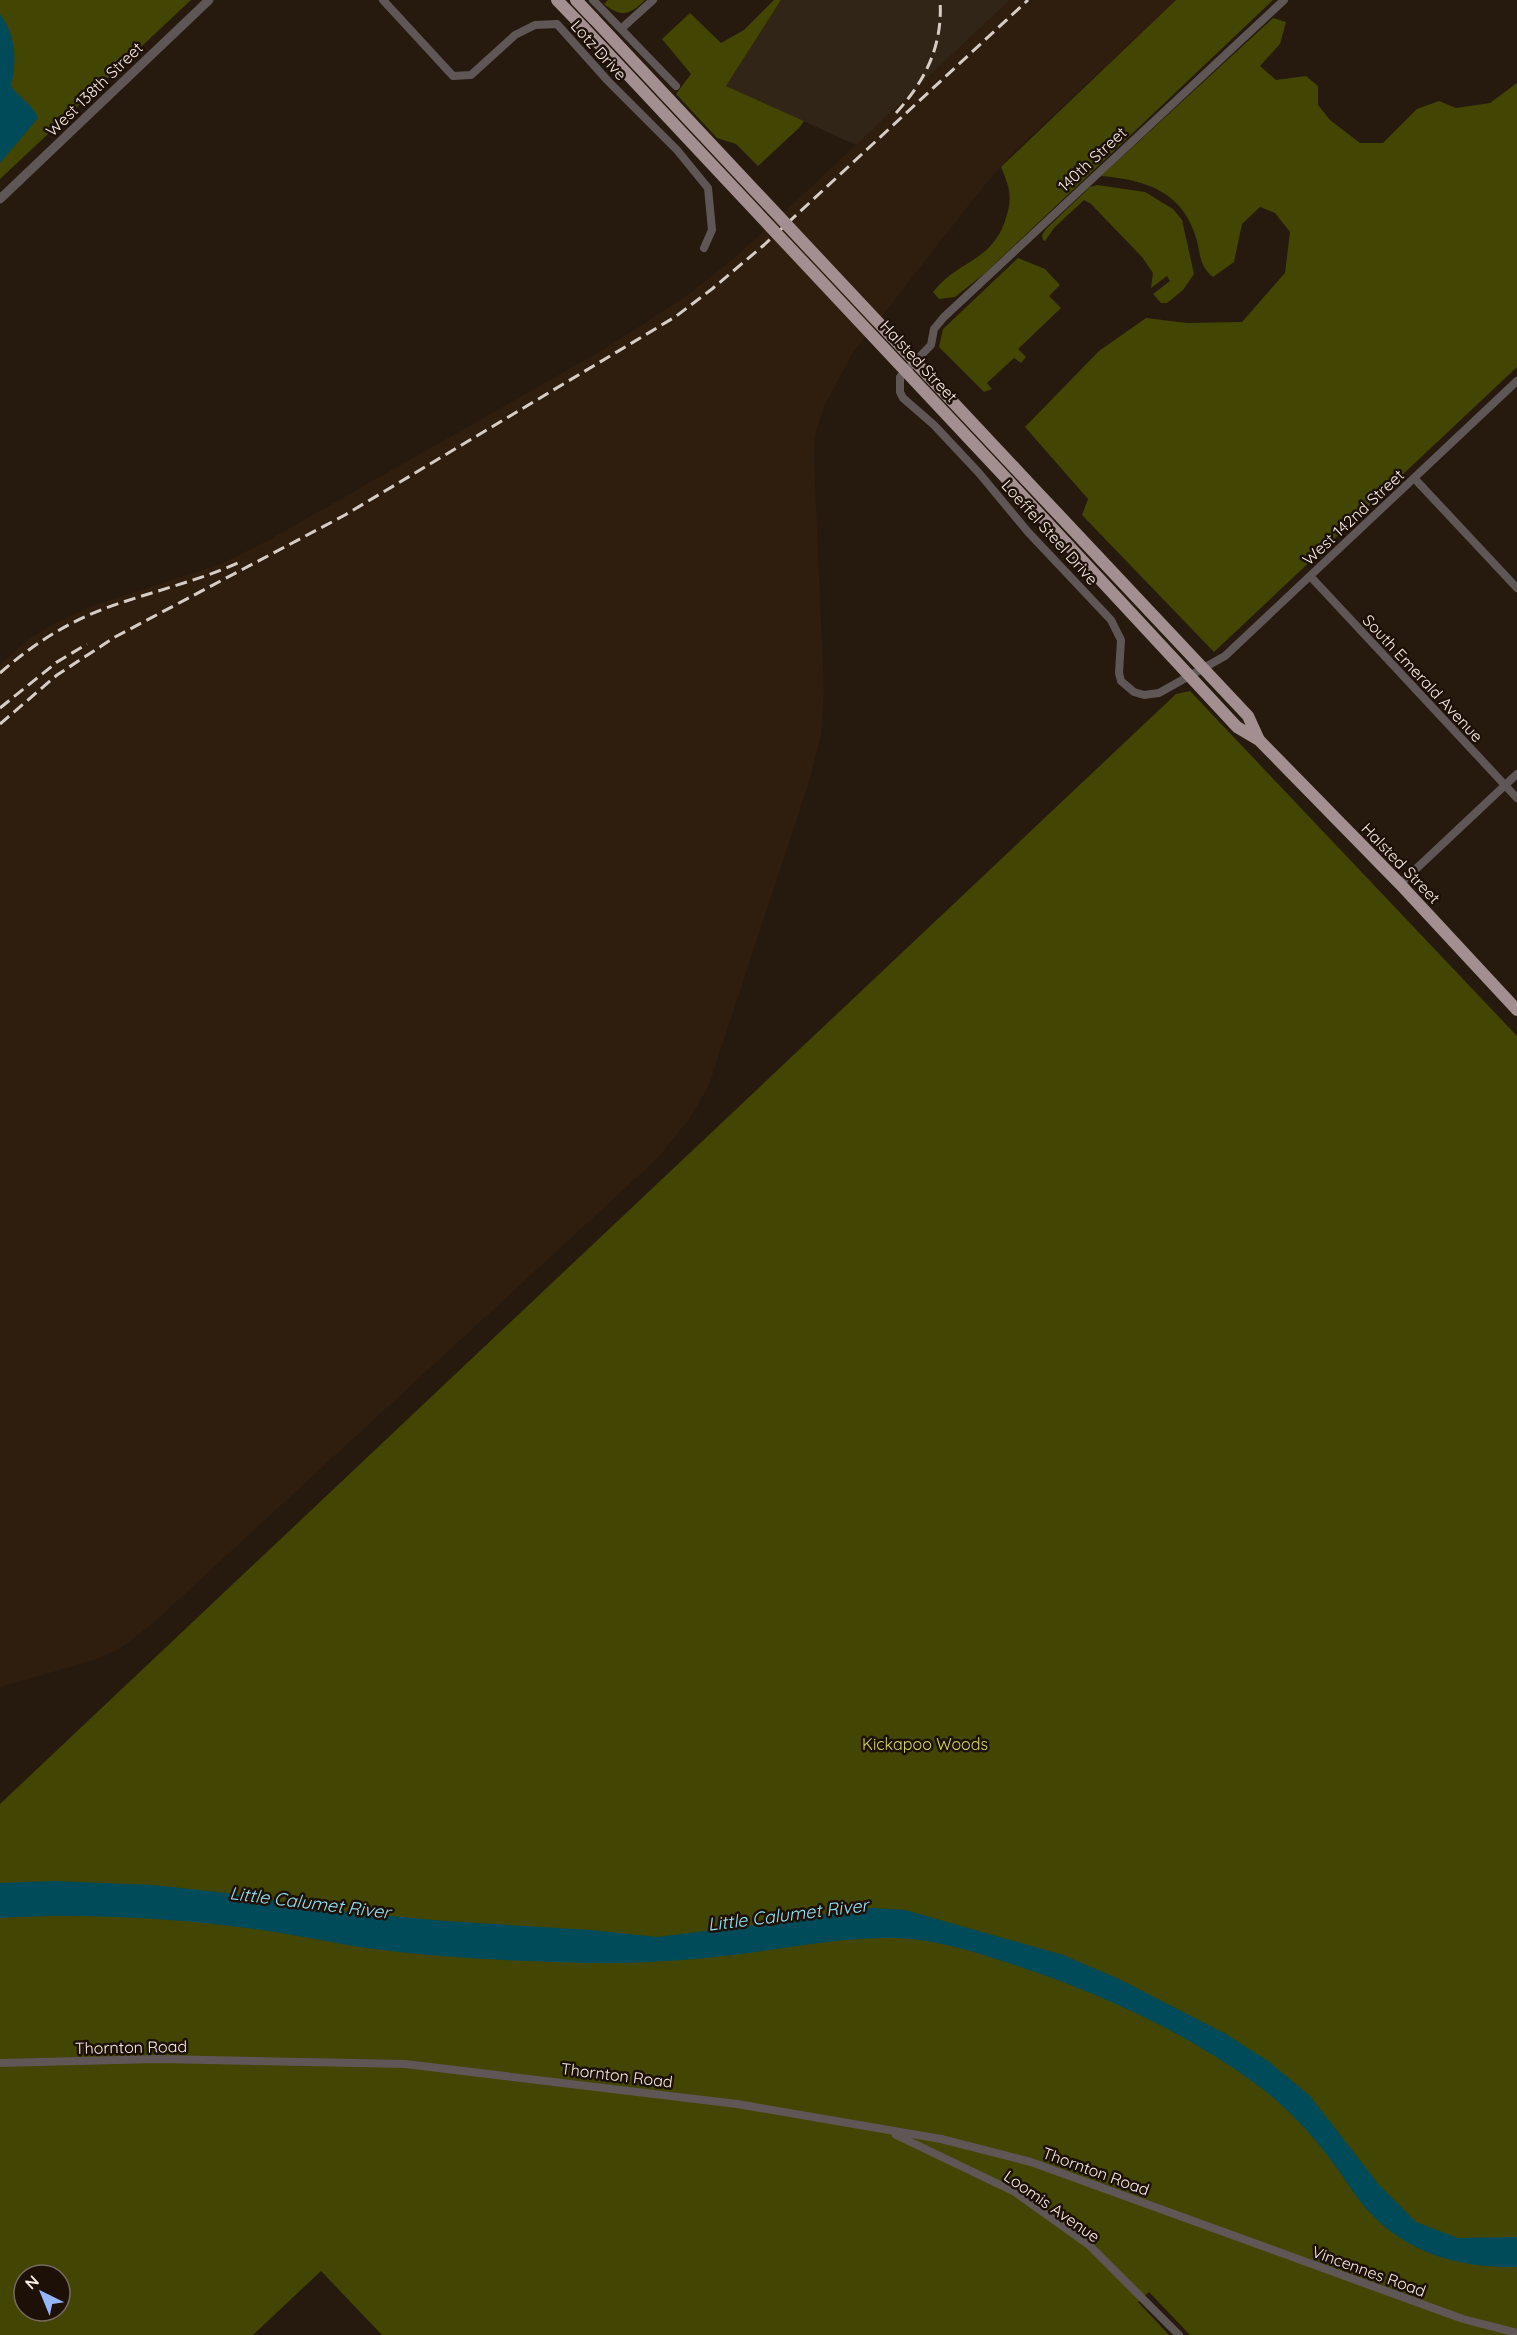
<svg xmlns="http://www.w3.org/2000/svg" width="1517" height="2335" font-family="Quicksand,sans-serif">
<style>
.built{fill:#2f1d0e}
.industrial{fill:#312517}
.green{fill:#434502;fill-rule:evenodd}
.water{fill:#004b59}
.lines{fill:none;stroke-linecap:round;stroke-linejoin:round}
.minor{stroke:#5f5656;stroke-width:8}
.tertiary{stroke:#5f5656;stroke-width:9}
.primary{stroke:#a38f8f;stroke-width:12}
.rail{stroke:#d7cdc5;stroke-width:3;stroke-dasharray:12 6;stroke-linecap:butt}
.primary-bridge{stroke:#a38f8f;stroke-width:12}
.labels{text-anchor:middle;stroke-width:5;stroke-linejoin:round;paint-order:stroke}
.street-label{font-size:16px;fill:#f8eee7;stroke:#1d1007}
.park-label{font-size:16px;fill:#d3d962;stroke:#1d1007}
.water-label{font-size:18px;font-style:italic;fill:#92e5fa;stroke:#1d1007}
</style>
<rect width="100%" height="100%" fill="#261a0f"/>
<path class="built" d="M1010,0h166l-164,154 -28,32 -132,168 -28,53 -9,29 -1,22 10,232 -3,45 -11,44 -102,309 -19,31 -30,38 -508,468 -30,23 -26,12 -95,27v-1022l26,-24 31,-19 35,-16 129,-42 46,-23 339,-193 80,-52 45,-35 32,-29z"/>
<path class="industrial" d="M781,0h229l-154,145 -130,-59z"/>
<path class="green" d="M0,0h191l-191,179z
M608,0h37c-15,15 -24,18 -41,4z
M774,0h7l-55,86 78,35 -4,6 -42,39 -22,-22 -19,-6 -41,-44 15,-20 -29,-35 28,-26 31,30 23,-13z
M1176,0h97l-289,274 -29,23 -16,2 -6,-7c24,-31 58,-30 72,-71 8,-23 5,-33 -4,-54z
M1273,18l13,4 -6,22 -20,22 16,14 30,-4 12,10v19l12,15 30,23h23l34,-34 22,-8 17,7 34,-5 27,-20v284l-303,285 -132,-137 6,-16 -63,-72 74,-76 47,-33 41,5 55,-1 43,-49 5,-41 -15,-19 -15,-6 -18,17 -8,38 -21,15c-13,-11 -12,-19 -16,-36 -13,-49 -50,-61 -96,-65z
M1097,185l48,7 28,17 9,11 12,54 -11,16 -16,13h-6l-8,-9 17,-13 -3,-5 -16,12 2,-15 -11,-16 -51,-53 -7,-4 -30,28 -9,13 -2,-1 -1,-5 4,-6 44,-42z
M1018,258l27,11 15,16 -11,11 12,12 -43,41 8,8 -5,6 -7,-5 -27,25 5,6 -8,3 -45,-45 4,-18z
M1190,691l327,345v1299h-327l-41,-43 -11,10 31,33h-787l-61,-64 -68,64h-253v-531l1176,-1110zM24,2275h36v36h-36z"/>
<path class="water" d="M0,14c16,22 17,46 11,72 8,12 23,19 27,32l-38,45z
M54,1881l99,4 83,9 102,17 107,10 146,9 66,7 138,-17 54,-11 23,-1 33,2 158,45 56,24 107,55 42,27 42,35 69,89 37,37 42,16 59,-1v30c-53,1 -103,-11 -142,-49 -18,-17 -30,-40 -45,-59 -21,-28 -46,-54 -74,-75 -76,-56 -168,-96 -257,-124 -34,-11 -68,-21 -104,-22 -49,-1 -97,8 -146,15 -54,7 -108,11 -163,10 -71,-2 -142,-5 -212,-14 -38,-5 -75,-14 -113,-19 -87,-12 -173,-17 -261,-12v-35z"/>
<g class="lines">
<path class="minor" d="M383,0l70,76 18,-1 44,-40 20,-10 22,-1 51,57 69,69 31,38 4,42 -8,18
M593,0l83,86
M1284,0l-340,317 -10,12 -3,16 -31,32v15l3,6 31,27 45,48 49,59 83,88 10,20 -2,33 2,8 13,11 10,3 15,-2 66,-37 292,-275
M621,29l32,-29
M1414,478l103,110
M1310,576l207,222
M1400,884l117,-110
M0,2063l158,-4 247,5 332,40 204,35 90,23 432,157 54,14
M896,2135l119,57 74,53 90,90"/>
<path class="tertiary" d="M0,199l209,-199"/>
<path class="primary" d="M557,0l27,28
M576,0l18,19
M1026,480l222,236 11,24
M1017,490l220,237 22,13 141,144 117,126"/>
<path class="rail" d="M896,113c30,-33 47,-68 44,-113
M0,673c32,-28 66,-50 106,-65 44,-16 89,-26 132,-45
M0,708l57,-46 30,-18
M0,724l57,-49 58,-38 230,-122 330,-198 37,-28 52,-44 264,-245"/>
<path class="primary-bridge" d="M594,19l432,461
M584,28l433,462"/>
</g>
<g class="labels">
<g class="street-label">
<text transform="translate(599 50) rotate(48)" y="6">Lotz Drive</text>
<text transform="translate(94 89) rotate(-44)" y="6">West 138th Street</text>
<text transform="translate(1092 159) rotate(-43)" y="6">140th Street</text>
<text transform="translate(919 361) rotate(47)" y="6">Halsted Street</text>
<text transform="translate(1353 517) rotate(-43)" y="6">West 142nd Street</text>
<text transform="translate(1050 532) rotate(48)" y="6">Loeffel Steel Drive</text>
<text transform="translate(1423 678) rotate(47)" y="6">South Emerald Avenue</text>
<text transform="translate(1401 863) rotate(46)" y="6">Halsted Street</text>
<text transform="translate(131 2047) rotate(-1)" y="6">Thornton Road</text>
<text transform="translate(617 2075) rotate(7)" y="6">Thornton Road</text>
<text transform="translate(1096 2171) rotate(20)" y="6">Thornton Road</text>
<text transform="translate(1052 2206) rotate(35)" y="6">Loomis Avenue</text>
<text transform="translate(1369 2271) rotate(20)" y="6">Vincennes Road</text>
</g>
<g class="park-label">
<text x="925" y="1750">Kickapoo Woods</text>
</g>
<g class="water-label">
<text transform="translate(310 1903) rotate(7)" y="6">Little Calumet River</text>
<text transform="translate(788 1915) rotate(-7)" y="6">Little Calumet River</text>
</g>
</g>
<g transform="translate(42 2293) rotate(317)"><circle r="28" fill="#1d1007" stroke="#756961" stroke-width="1.5"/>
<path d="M0-4.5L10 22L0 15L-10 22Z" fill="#95b6fd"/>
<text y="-9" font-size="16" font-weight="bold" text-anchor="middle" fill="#f8eee7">N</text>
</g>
</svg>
